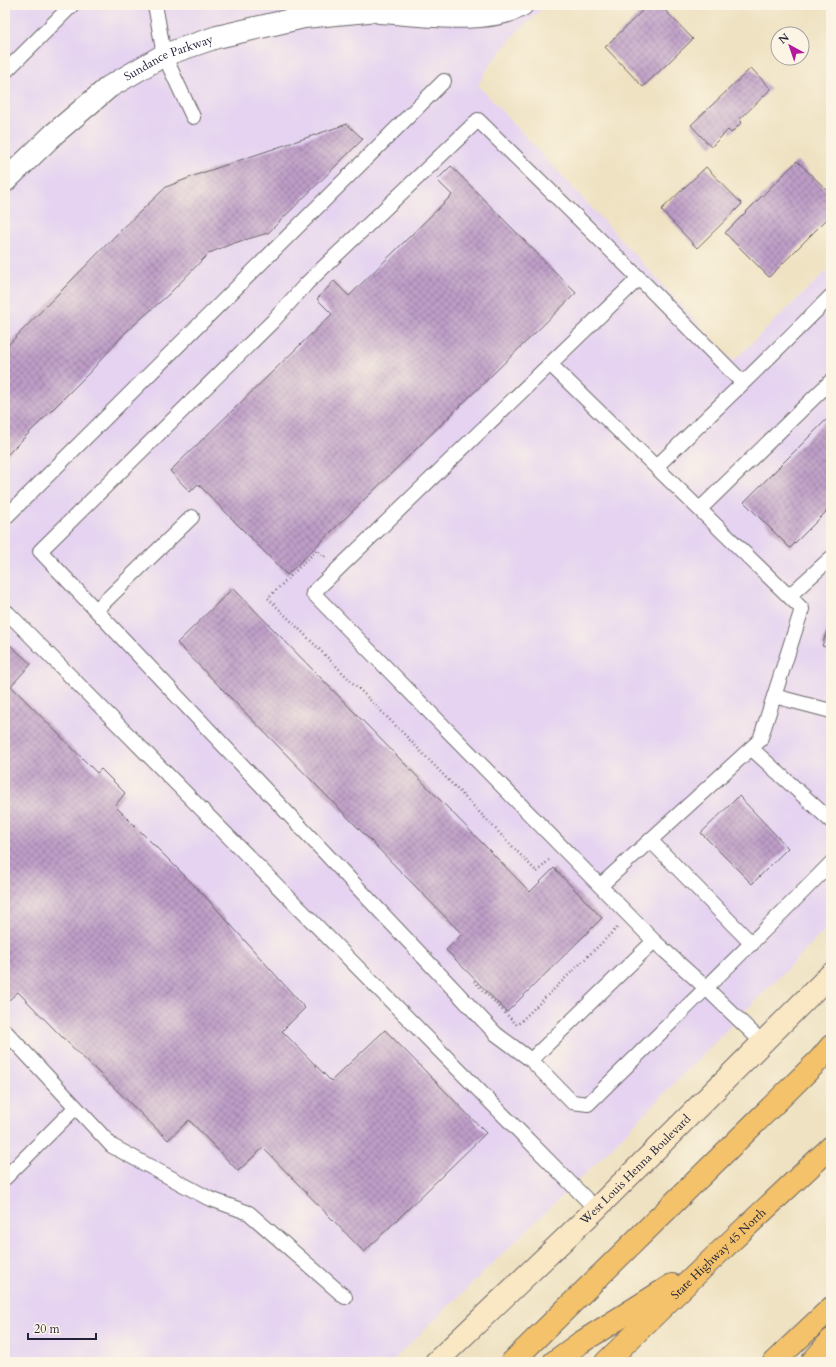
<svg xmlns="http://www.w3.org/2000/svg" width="836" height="1367" font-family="Cardo,serif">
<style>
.built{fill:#e5d3f1}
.building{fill:url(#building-cross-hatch)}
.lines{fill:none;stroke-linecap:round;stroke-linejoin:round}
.service-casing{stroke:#6a656a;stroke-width:16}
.minor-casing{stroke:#6a656a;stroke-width:24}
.secondary-casing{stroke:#6a656a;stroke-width:24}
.motorway-casing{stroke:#6a656a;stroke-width:24}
.path{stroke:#6a656a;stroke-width:2.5;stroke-dasharray:1 3;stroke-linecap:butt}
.service{stroke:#fff;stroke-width:14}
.minor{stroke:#fff;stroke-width:22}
.secondary{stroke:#fae7c3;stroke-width:22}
.motorway{stroke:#f3c26a;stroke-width:22}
.labels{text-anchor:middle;stroke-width:3.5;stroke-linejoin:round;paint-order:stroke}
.street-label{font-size:12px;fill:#22223b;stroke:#fcf5e5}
</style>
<defs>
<pattern id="building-cross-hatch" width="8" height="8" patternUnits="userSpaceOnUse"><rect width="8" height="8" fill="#be9ec7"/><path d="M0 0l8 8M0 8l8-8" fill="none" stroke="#9a80a3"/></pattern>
</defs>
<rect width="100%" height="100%" fill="#fcf5e5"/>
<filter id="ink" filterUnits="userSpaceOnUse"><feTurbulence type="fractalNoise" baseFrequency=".025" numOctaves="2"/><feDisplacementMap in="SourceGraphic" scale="8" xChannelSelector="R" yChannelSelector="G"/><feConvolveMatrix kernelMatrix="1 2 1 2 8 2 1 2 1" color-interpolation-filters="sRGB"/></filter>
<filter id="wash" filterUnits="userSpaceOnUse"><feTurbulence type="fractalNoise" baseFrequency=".012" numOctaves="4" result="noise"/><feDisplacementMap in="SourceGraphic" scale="16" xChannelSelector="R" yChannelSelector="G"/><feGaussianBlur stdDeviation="0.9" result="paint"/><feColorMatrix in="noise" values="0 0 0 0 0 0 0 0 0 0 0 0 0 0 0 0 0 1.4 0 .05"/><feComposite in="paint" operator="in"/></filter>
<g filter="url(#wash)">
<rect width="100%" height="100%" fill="#efe2c2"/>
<path class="built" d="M5,5h542l-30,27 -28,34 -11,19 255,276 98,-94v657l-240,244 -200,194h-386z"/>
<g id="blocks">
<path class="building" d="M648,5h12l33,34 -50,48 -38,-40z
M751,68l20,21 -32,31 3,2 -11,11 -3,-3 -17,17 -20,-22z
M347,124l16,15 -95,94 -34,10 -25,10 -40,41 -43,38 -37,41 -84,84v-109l110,-112 51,-49 33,-13z
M797,161l34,33v21l-62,62 -44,-44z
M451,166l125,127 -289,282 -89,-91 -8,8 -20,-21 162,-157 -15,-15 17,-18 15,15 103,-101 -15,-15z
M706,167l36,37 -45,44 -36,-38z
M831,415v92l-41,41 -46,-46z
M233,588l297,304 24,-24 48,50 -95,94 -61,-62 16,-16 -285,-291z
M831,618v30l-9,-2z
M10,645l21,19 -20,22 86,87 4,-4 24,24 -10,13 89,89 101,113 -23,23 49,50 54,-51 101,103 -122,119 -101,-104 -25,23 -49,-51 -21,20 -107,-104 -43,-44 -9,8 -4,-4v-347z
M739,796l49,52 -36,36 -51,-51z"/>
</g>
</g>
<g filter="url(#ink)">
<use href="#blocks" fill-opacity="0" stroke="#6a656a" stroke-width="1"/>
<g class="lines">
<g class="service-casing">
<path id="service" d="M153,5l3,5 8,45 29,62
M5,72l67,-67
M639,278l-161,-158 -171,163 -34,38 -233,230 456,483 35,26 123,-119
M550,364l252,245 -42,131 -160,146
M656,467l87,-84
M700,509l131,-128
M5,518l439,-437
M789,596l42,-38
M96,610l96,-93
M5,611l3,2 588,596
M774,696l57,15
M751,748l80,73
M650,840l102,104
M5,1031l107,115 96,52 41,15 96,84
M762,1042l-56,-54 -52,-47 -341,-348 326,-315 104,105 88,-87
M531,1060l41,42 16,2c81,-80 163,-159 243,-241
M5,1178l71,-71"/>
</g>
<g class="minor-casing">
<g id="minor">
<path d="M379,12c38,2 110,13 143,-7"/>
<path id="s1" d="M5,181l50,-48 54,-46 55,-32 53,-18 87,-20 64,-6 29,-6"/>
</g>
</g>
<g class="secondary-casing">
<g id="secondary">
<path id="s2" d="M436,1362l160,-153 235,-235"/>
</g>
</g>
<g class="motorway-casing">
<g id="motorway">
<path d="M512,1362l308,-303 11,-13"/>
<path d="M554,1362l26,-19 92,-58"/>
<path id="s3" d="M606,1362l103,-100 122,-115"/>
<path d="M774,1362l57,-54"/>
<path d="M812,1362l19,-22"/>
</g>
</g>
<path class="path" d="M325,556l-1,1 -7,-7 -49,48 135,135 134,139 12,-12
M474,981l43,44 100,-97"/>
<use href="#service" class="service"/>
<use href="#minor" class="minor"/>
<use href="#secondary" class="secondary"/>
<use href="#motorway" class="motorway"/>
</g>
</g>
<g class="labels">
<g class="street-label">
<text dy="4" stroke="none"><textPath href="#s1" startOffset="207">Sundance Parkway</textPath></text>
<text dy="4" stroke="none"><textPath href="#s2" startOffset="277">West Louis Henna Boulevard</textPath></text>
<text dy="4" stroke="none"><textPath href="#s3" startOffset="156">State Highway 45 North</textPath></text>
</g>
</g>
<rect width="836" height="1367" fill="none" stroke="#fcf5e5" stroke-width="20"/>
<g transform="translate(790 46) rotate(320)"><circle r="19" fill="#fcf5e5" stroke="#a5a1a1"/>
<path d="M0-3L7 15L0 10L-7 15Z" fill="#b5179e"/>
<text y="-6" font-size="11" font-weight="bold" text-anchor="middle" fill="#22223b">N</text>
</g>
<path d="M28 1333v6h68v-6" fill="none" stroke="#22223b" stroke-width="2"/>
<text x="34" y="1333" font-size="12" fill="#22223b" stroke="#fcf5e5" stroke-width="3" paint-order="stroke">20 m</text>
</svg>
